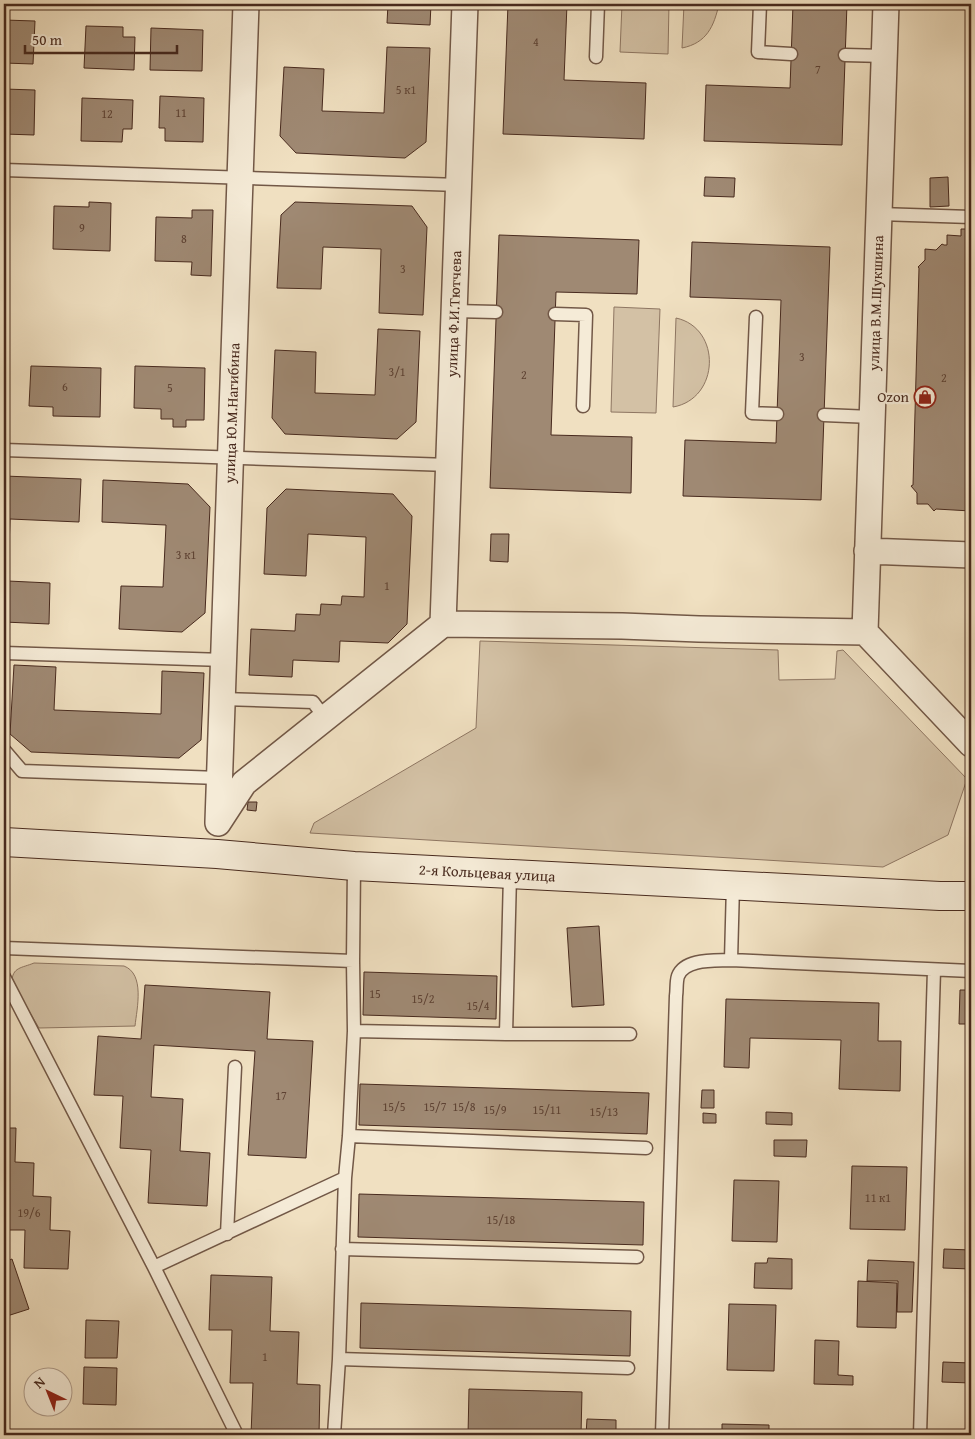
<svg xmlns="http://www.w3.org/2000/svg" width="975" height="1439" font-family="'Gentium Book Plus',serif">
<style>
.green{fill:#d3c1a5;stroke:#8e7662}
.building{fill:#9f8973;stroke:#482a1e}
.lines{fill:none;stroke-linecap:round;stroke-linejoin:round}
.service-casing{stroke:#725847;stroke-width:15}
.minor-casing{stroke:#725847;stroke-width:28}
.secondary-casing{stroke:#482a1e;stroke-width:30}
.service{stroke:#f5ebd7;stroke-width:12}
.minor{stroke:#f5ebd7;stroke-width:25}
.secondary{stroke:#f5ebd7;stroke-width:28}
.labels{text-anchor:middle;stroke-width:4.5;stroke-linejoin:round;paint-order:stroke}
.number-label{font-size:12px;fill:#5e4233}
.street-label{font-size:15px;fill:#482a1e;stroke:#f5ebd7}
.poi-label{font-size:15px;fill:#482a1e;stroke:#f5ebd7;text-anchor:end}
</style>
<rect width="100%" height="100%" fill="#f0e0c1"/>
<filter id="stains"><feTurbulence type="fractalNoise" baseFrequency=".004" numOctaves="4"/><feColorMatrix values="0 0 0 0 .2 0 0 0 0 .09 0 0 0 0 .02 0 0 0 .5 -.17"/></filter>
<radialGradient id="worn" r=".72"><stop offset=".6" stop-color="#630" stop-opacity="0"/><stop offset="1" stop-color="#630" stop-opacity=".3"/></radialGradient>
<path class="green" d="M622,4h47l-1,50 -48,-2z
M684,4h35c-5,22 -12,39 -37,44z
M614,307l46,2 -4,104 -45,-1z
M676,318c46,10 44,81 -3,89z
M480,641l298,9 1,30 56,-1 2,-28 6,-1 124,129 -19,56 -65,32 -573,-34 4,-10 162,-95z
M34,963l90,3c21,8 13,42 11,60l-96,2 -27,-46c0,-15 10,-14 22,-19z"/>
<path class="building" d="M388,4h43l-1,21 -43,-2z
M508,4h59l-3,76 82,3 -2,56 -141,-5z
M793,4h54l-5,141 -138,-4 2,-56 84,3z
M4,20l31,1 -2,43 -29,-1z
M86,26l37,1v10h12l-1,33 -50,-2z
M151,28l52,2 -1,41 -52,-1z
M387,47l43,1 -4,94 -21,16 -109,-5 -16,-17 4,-69 40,2 -2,42 62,2z
M4,89l31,1 -1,45 -30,-1z
M160,96l44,2 -1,44 -38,-1v-13h-6z
M82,98l51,2 -1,29h-9l-1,13 -41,-1z
M705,177l30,1 -1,19 -30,-1z
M948,177l1,29 -19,1v-29z
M89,202l22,1 -1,48 -57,-2 1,-43 35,1z
M295,202l117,4 15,21 -4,88 -44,-2 2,-64 -58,-2 -2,42 -44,-1 4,-73z
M192,210h21l-2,66 -20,-1 1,-13 -37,-1 1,-44 36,1z
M961,229h10v73l-2,36h2v80h-4l-1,34h5v59l-35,-2 -2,2 -6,-7h-11v-11l-6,-7 2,-1 6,-217 -1,-1 7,-7v-11l11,1 6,-6 2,1h3v-10l14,1z
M499,235l140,5 -2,54 -81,-2 -5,143 81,2 -1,56 -141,-5z
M692,242l138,5 -9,253 -138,-4 2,-56 91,3 5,-143 -91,-3z
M378,329l42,2 -4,91 -19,17 -112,-5 -13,-16 3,-68 41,2 -1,41 60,2z
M4,345h3l-1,11h-2z
M31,366l70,2 -1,49 -47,-1v-9l-24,-1z
M135,366l70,2 -1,52h-18v7h-13v-8h-12v-10l-27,-1z
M4,476l77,3 -2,43 -69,-3 -2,62 42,2 -1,41 -45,-2z
M103,480l85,4 22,23 -5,106 -23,19 -63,-3 2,-43 42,1 3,-62 -64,-3z
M286,489l107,5 19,22 -5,108 -19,19 -48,-2 -1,21 -46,-2 -1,17 -43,-2 2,-46 44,2 1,-17 24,1 1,-11 20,1 1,-9 22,1 2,-60 -58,-3 -2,42 -42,-2 3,-66z
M491,534h18l-1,28 -18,-1z
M14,665l42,2 -2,43 107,4 1,-43 42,2 -3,67 -22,18 -148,-6 -21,-18z
M248,802h9l-1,9 -9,-1z
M599,926l5,79 -32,2 -5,-79z
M364,972l133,4 -1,43 -133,-4z
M145,985l125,7 -3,47 46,2 -7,117 -58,-3 7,-104 -101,-6 -3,52 32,2 -3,52 30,2 -3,53 -59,-3 3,-53 -31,-2 3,-52 -29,-1 4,-59 43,3z
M960,990h11v34h-12z
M726,999l153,4 -1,38h23l-1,50 -61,-2 2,-49 -91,-2 -1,30 -25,-1z
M360,1084l289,9 -2,41 -288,-9z
M702,1090h12v18h-13z
M766,1112l26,1v12l-26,-1z
M703,1113l13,1v9h-13z
M4,1128h12l-1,34 19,1 -1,33 18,1 -1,33 20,1 -2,38 -44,-1 1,-38h-18l1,-34h-4z
M774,1140h33l-1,17 -32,-1z
M852,1166l55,1 -2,63 -55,-1z
M734,1180l45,1 -2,61 -45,-1z
M359,1194l285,8 -1,43 -285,-8z
M944,1249l27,1v19l-28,-1z
M768,1258l24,1v30l-38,-1 1,-25h12z
M12,1259l17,50 -25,8v-55z
M868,1260l46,2 -2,50h-15l1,-31h-31z
M211,1275l61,2 -2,54 29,1 -2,52 23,1 -1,50h-68l2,-52h-23l2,-53h-23z
M858,1281l39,2 -1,45 -39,-1z
M361,1303l270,8 -1,45 -270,-8z
M729,1304l47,1 -2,66 -47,-1z
M86,1320l33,1 -2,37h-32z
M815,1340l24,1 -1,34 15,1v9l-39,-1z
M943,1362l28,1v20l-29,-1z
M84,1367l33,1 -1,37 -33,-1z
M469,1389l113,3 -1,43h-113z
M969,1415h2v20h-2z
M587,1419l29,1v15h-30z
M722,1424l47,1v10h-47z
M141,1431l33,1 -1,3h-32z"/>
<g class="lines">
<g class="service-casing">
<path id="service" d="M760,4l-2,48 33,2
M845,55l40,1
M596,57l2,-53
M4,170l455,15
M879,214l92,3
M454,311l42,1
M555,314l31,1 -3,91
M756,317l-4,96 25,1
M824,415l48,2
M4,450l445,15
M4,653l220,7
M222,699l91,3 12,16
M4,750l18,21 197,7
M4,948l349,13 1,70 -5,105 -4,42 -6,181 -5,76
M731,960l2,-75
M353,961l1,-95
M4,977l150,290 83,168
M354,1031l152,3h124
M506,1034l4,-159
M349,1136l297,12
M227,1234l8,-167
M342,1249l295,8
M154,1267l191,-89
M339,1359l289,9
M662,1435l14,-439c1,-6 0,-14 2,-20 7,-18 38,-15 53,-16l240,11
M920,1435l14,-465"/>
</g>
<g class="minor-casing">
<path id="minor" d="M867,551l104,4
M443,624l22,-620
M865,632l21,-628
M218,822l28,-818
M218,823l26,-40 199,-159 179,2 77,3 166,3 106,112"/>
</g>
<g class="secondary-casing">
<path id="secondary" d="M4,842l213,12 137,12 586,30h31"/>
</g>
<use href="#service" class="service"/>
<use href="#minor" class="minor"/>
<use href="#secondary" class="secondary"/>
</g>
<defs>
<g id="shop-ring" transform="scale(1.125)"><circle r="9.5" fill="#f5ebd7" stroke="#8f2418" stroke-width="1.5"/><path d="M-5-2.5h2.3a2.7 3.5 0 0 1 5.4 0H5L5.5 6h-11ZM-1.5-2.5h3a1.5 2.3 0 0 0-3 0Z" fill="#8f2418"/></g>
</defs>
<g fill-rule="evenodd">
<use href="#shop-ring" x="925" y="397"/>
</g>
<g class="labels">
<g class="number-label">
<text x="536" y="46">4</text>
<text x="818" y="74">7</text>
<text x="406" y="94">5 к1</text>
<text x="181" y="117">11</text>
<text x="107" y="118">12</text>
<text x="82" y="232">9</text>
<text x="184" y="243">8</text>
<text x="403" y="273">3</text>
<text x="802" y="361">3</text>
<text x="397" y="376">3/1</text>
<text x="524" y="379">2</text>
<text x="944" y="382">2</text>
<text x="65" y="391">6</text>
<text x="170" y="392">5</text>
<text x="186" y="559">3 к1</text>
<text x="387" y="590">1</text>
<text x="375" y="998">15</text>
<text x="423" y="1003">15/2</text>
<text x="478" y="1010">15/4</text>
<text x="281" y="1100">17</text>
<text x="394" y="1111">15/5</text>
<text x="435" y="1111">15/7</text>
<text x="464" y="1111">15/8</text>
<text x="495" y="1114">15/9</text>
<text x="547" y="1114">15/11</text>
<text x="604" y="1116">15/13</text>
<text x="878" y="1202">11 к1</text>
<text x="29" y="1217">19/6</text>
<text x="501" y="1224">15/18</text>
<text x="265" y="1361">1</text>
</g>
<g class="street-label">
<text transform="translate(876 303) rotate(-88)" y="5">улица В.М.Шукшина</text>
<text transform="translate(454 314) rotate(-88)" y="5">улица Ф.И.Тютчева</text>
<text transform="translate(232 413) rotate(-88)" y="5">улица Ю.М.Нагибина</text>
<text transform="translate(487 873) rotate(3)" y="5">2-я Кольцевая улица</text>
</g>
<g class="poi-label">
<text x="909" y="402">Ozon</text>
</g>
</g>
<rect width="975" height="1439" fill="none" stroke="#f0e0c1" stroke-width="20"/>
<rect x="5" y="5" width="965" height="1429" fill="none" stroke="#482a1e" stroke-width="2.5"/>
<rect x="10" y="10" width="955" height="1419" fill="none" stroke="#482a1e"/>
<g transform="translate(48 1392) rotate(317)"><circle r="24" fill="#f5ebd7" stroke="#b09e8d"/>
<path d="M0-4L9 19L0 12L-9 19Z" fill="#8f2418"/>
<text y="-8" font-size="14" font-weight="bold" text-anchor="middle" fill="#482a1e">N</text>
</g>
<path d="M25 45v8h152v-8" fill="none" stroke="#482a1e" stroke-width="2.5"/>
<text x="32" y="45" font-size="15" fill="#482a1e" stroke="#f5ebd7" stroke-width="4" paint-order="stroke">50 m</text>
<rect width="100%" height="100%" filter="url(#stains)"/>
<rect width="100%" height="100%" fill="url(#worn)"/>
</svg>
